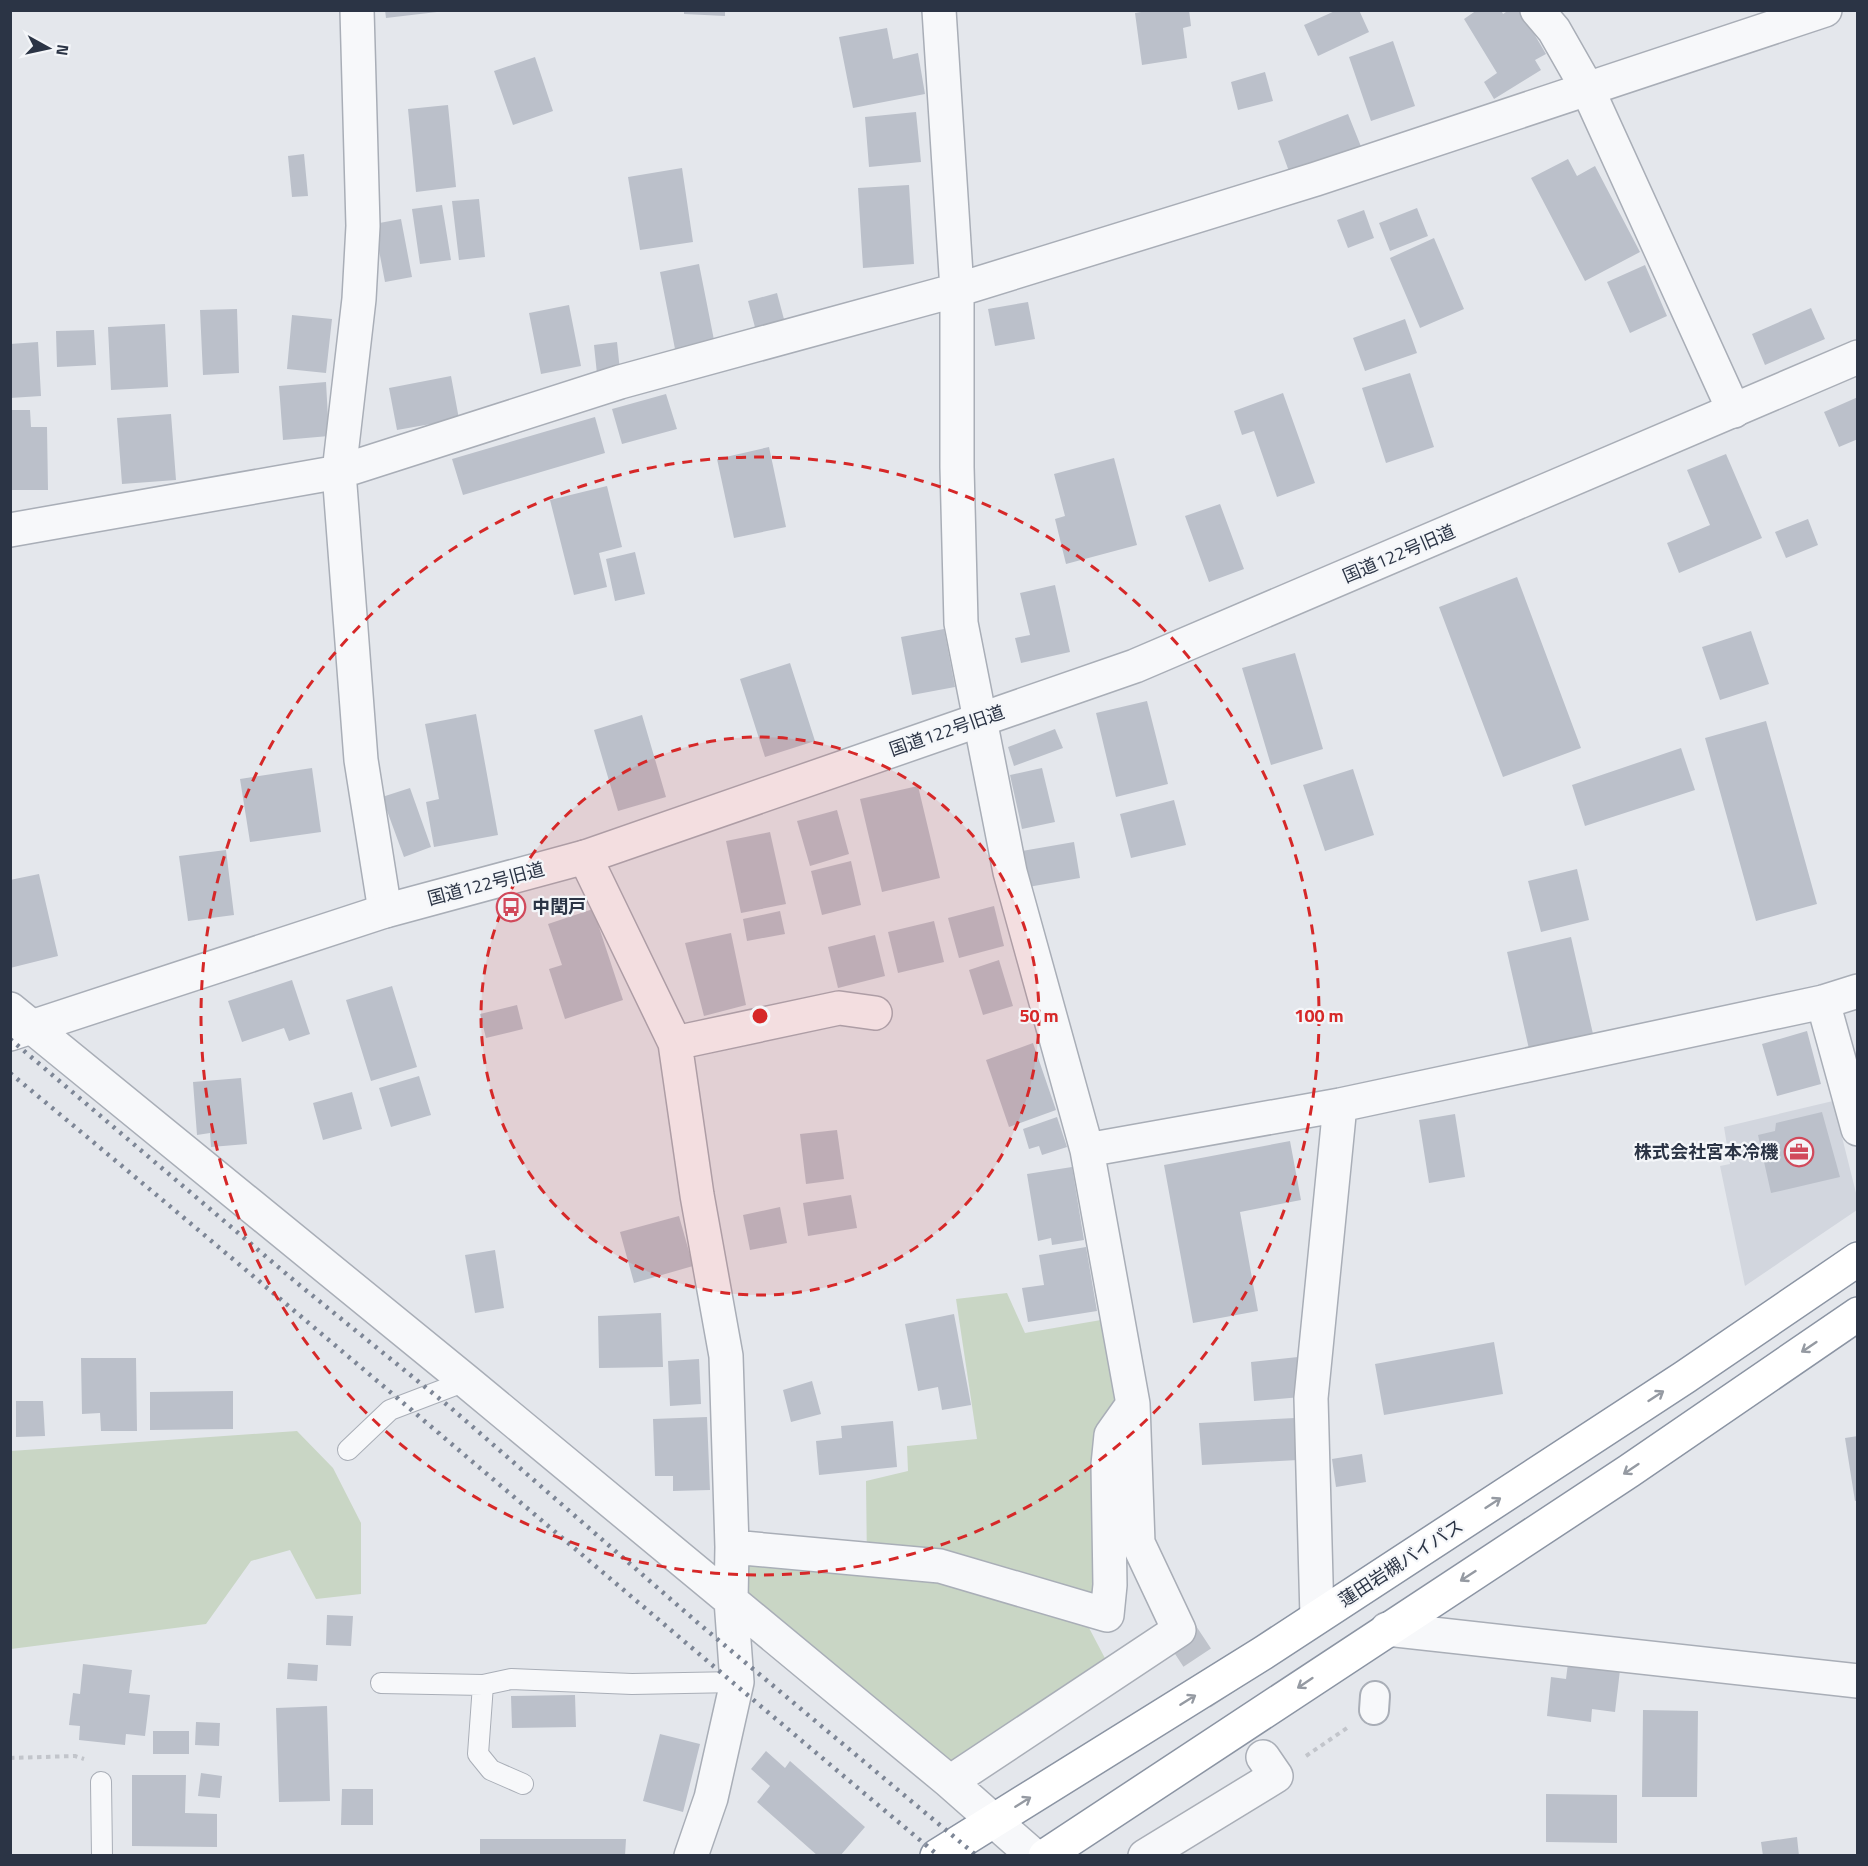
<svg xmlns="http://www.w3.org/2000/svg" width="1868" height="1866" font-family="'Titillium Web','Noto Sans JP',sans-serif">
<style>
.built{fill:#d2d6de}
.green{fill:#c9d6c5}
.building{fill:#bbc0ca}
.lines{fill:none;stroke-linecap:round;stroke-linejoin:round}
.minor-tunnel{stroke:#bfc3cb;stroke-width:33;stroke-dasharray:33 16;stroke-linecap:butt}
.service-casing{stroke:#a9aeb7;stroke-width:22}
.pedestrian-casing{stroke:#a9aeb7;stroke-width:32}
.minor-casing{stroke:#a9aeb7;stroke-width:36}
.tertiary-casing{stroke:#a9aeb7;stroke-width:36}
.trunk-casing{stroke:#8b94a3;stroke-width:36}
.path{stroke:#c2c5cb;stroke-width:4;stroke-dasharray:4.5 4.5;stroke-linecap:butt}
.service{stroke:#f7f8fa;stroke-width:20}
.pedestrian{stroke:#f7f8fa;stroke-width:28}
.minor{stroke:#f7f8fa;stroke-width:33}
.tertiary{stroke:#f7f8fa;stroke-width:33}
.trunk{stroke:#fff;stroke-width:33}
.rail{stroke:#7d8696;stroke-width:4.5;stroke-dasharray:3 6;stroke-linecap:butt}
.oneway{stroke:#959aa2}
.ring{fill:none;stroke:#d62828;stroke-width:3;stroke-dasharray:10 8}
.labels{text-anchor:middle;stroke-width:4.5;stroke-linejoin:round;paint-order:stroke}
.street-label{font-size:18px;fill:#2b3445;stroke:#f4f6f9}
.poi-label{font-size:18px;font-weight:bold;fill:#2b3445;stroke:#f4f6f9;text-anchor:start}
.centre{fill:#d62828;stroke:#f4f6f9;stroke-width:3}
.ring-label{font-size:18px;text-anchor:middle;font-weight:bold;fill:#d62828;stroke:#f4f6f9;stroke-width:4.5;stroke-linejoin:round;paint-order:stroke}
</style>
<rect width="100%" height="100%" fill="#e4e7ec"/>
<path class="built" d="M1833,1101l24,96v13l-112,76 -25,-120 10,-2 -6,-37z"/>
<path class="green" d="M1007,1293l18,40 76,-13 20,84 -18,174 -15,48 20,38 -140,102 -42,7 -177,-148 -3,-56 8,-10 113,7 -1,-85 42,-10 -1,-25 70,-7 -21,-140z
M297,1431l36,37 28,55v71l-45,5 -26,-49 -39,11 -45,63 -195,25v-198z"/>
<path class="building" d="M385,10h52v2l-51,6z
M684,10h41v6l-41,-2z
M1154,10h35l2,16 -8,2 4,30 -45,7 -7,-52z
M1337,10h22l10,22 -51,24 -14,-31z
M1477,10h24l2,4 6,-4h11l26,44 -11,6 6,10 -47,29 -10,-17 13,-9 -33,-54z
M887,28l6,31 25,-6 7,41 -72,14 -14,-71z
M1393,41l22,65 -44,15 -22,-64z
M535,57l18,54 -40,14 -19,-54z
M1265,72l8,29 -35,9 -7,-28z
M448,105l8,82 -40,5 -8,-83z
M916,112l5,50 -52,5 -4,-50z
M1348,114l14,35 -71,28 -13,-36z
M304,154l4,42 -16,1 -4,-41z
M1568,159l9,17 18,-10 45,86 -55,29 -54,-103z
M682,168l11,74 -53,8 -12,-73z
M909,185l5,79 -51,4 -5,-80z
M479,199l6,58 -26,3 -7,-59z
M442,205l9,55 -31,4 -8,-55z
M1417,208l11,28 -38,15 -11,-28z
M1364,210l10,28 -26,10 -11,-28z
M401,219l11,58 -27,5 -11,-58z
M1434,238l30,71 -44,19 -30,-70z
M699,264l15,76 -39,9 -15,-77z
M1645,265l22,51 -37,17 -23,-51z
M777,293l8,30 -29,8 -8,-30z
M1028,302l7,37 -40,7 -7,-37z
M569,305l12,61 -40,8 -12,-61z
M1811,308l14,31 -60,26 -13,-31z
M237,309l2,64 -36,2 -3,-65z
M292,315l40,4 -6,54 -39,-4z
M1405,319l12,34 -52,18 -12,-33z
M165,324l3,63 -57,3 -3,-63z
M94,330l2,35 -39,2 -1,-36z
M38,342l3,54 -31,2v-54z
M617,342l3,29 -23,3 -3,-29z
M1410,373l24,74 -48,16 -24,-75z
M451,376l8,43 -62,11 -8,-42z
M326,382l3,54 -46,4 -4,-54z
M1283,393l32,90 -38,14 -23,-66 -12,4 -8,-24z
M666,394l11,35 -55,15 -10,-35z
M1858,397v42l-19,8 -15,-35z
M10,410h20l1,17h16l1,63h-38z
M171,414l5,66 -54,4 -5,-66z
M595,417l10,36 -142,42 -11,-36z
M769,447l17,80 -52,11 -17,-79z
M1726,454l36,84 -83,35 -12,-30 43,-18 -23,-55z
M1114,458l23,87 -71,19 -11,-45 10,-3 -11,-42z
M607,486l15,61 -23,6 8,34 -33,8 -24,-95z
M1220,504l24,65 -35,13 -24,-66z
M1808,519l10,26 -32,13 -11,-26z
M635,552l10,42 -30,7 -9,-42z
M1517,577l64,171 -78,29 -64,-170z
M1055,585l15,67 -49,11 -6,-25 15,-3 -10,-42z
M944,629l11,58 -43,8 -11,-58z
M1751,631l18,53 -49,16 -18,-53z
M1295,653l28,96 -52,16 -29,-97z
M790,663l25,78 -50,16 -25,-78z
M1147,701l21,83 -52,13 -20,-84z
M476,714l22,121 -64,12 -8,-45 13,-3 -14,-75z
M642,715l24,82 -48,14 -24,-81z
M1766,721l51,183 -61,17 -51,-183z
M1055,729l8,19 -49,18 -6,-19z
M1681,748l14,42 -110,36 -13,-41z
M312,768l9,64 -71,10 -10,-63z
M1042,768l13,54 -33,7 -12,-54z
M1353,769l21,66 -49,16 -22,-66z
M918,786l22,92 -58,14 -22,-93z
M410,788l21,59 -27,10 -22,-60z
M1174,800l12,45 -55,13 -11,-44z
M837,810l12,44 -39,12 -13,-45z
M770,832l16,72 -45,9 -15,-72z
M1074,842l6,36 -52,9 -6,-36z
M226,850l8,65 -46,6 -9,-65z
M851,861l10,44 -39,10 -11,-44z
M1577,869l12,51 -48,12 -13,-51z
M39,874l19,82 -48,12v-88z
M994,906l10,40 -45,12 -11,-40z
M593,909l30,91 -58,19 -16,-50 13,-4 -14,-41z
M780,911l5,23 -38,7 -4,-22z
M934,921l10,41 -46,11 -10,-41z
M731,933l15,72 -42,11 -19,-73z
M875,935l10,41 -47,12 -10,-41z
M1571,937l22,97 -64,15 -22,-97z
M999,960l14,46 -30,9 -14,-45z
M292,980l18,54 -21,7 -5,-13 -42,14 -14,-41z
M392,986l25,81 -46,14 -25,-81z
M517,1005l6,24 -37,9 -6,-24z
M1807,1031l14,53 -44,12 -15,-52z
M1033,1043l23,67 -47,17 -23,-67z
M419,1076l12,39 -40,12 -12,-39z
M241,1078l6,66 -36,3 -1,-14 -13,2 -4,-53z
M352,1092l10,37 -39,11 -10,-37z
M1822,1112l18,65 -69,16 -13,-58 17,-4 1,-8z
M1455,1114l10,63 -36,6 -10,-63z
M1057,1117l10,30 -25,8 -3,-9 -10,3 -6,-20z
M837,1130l7,49 -38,5 -6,-50z
M1290,1141l11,59 -61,12 18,99 -65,12 -29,-158z
M1072,1167l12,73 -32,5 -1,-7 -13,3 -11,-67z
M851,1195l6,33 -49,8 -5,-33z
M780,1207l7,36 -37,7 -7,-35z
M679,1216l14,50 -59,17 -14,-51z
M1086,1247l11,64 -69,11 -6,-34 22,-3 -5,-30z
M495,1250l9,58 -29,5 -10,-58z
M661,1313l2,54 -64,1 -1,-52z
M954,1314l17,91 -29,5 -4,-23 -20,4 -13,-67z
M1494,1342l9,52 -119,21 -9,-51z
M1298,1357l3,40 -47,4 -3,-39z
M81,1358h55l1,73h-36l-1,-18 -18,1z
M699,1359l2,45 -31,2 -2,-45z
M812,1381l9,33 -30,8 -8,-32z
M233,1391v38l-83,1v-38z
M16,1401h27l2,35 -29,1z
M707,1417l3,73 -37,1v-15h-18l-2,-57z
M1295,1418l3,42 -96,5 -3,-42z
M893,1421l4,46 -78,8 -3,-34 26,-3 -1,-12z
M1858,1436v64l-3,1 -10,-63z
M1362,1454l4,28 -30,5 -4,-28z
M327,1615l26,1 -2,30 -25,-1z
M288,1663l30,2 -1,16 -30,-2z
M1568,1663l52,7 -5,42 -23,-3 -1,13 -44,-6 4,-39 15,2z
M83,1664l49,6 -3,23 21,2 -5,41 -19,-2 -1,11 -46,-5 1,-14 -11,-1 4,-32 7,1z
M575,1695l1,32 -64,1 -1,-32z
M327,1706l3,95 -51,1 -3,-94z
M1643,1710l55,1 -1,86h-55z
M196,1722l24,1 -1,23 -24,-1z
M153,1731h36v23h-36z
M660,1734l40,10 -17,68 -40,-11z
M766,1751l19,17 5,-7 75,66 -25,29h-22l-61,-54 13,-16 -19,-17z
M201,1773l21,3 -2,22 -22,-2z
M132,1775h54l-1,38 32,1v33l-85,-1z
M342,1789h31v36h-32z
M1546,1794l71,1v48l-71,-1z
M1797,1837l2,19h-36l-2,-14z
M480,1839h146l-1,17h-145z"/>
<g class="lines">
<path class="minor-tunnel" d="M1179,1630l84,127"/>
<g class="service-casing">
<path id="service" d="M348,1450l42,-40 76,-29
M381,1683l102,2 28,-6 121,5 105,-2
M483,1685l-5,69 13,16 32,14
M101,1782l1,74"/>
</g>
<g class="pedestrian-casing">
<path id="pedestrian" d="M1374,1710l1,-14"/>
</g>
<g class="minor-casing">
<path id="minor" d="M357,10l6,216 -4,73 -20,173 22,288 24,151
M939,10l18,280v177l4,156 49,249 77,278 46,254 5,139 41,87 -229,152
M1537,10l17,20 33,58 147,323
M10,530l329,-58 281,-90 337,-92 359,-111 509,-169
M585,857l90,186 22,152 29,161 6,191 -1,53 6,82 -26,116 -20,58
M1823,1002l35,127
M10,1009l456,372 484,401 84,74
M675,1043l164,-35 36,5
M1087,1150l253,-45 483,-103 35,-11
M732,1547l208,19 167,49 3,-30 -2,-120 3,-30 22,-31
M1317,1617l-6,-219 29,-293
M1387,1629l471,52
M1145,1856l131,-80 -13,-19"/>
</g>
<g class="tertiary-casing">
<path id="tertiary" d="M10,1034l375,-123 200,-54 550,-191 723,-309"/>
</g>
<g class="trunk-casing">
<path id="trunk" d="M937,1856l326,-203 422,-276 173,-118
M1045,1856l584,-385 229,-157"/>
</g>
<path class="path" d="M1306,1756l41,-28
M10,1758l65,-2 9,3"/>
<use href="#service" class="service"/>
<use href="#pedestrian" class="pedestrian"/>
<use href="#minor" class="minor"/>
<use href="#tertiary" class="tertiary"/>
<use href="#trunk" class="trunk"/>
<path class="rail" d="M10,1039l287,244 154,125 247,215 279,233
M10,1073c312,258 618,523 929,783"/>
</g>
<defs><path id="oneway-shaft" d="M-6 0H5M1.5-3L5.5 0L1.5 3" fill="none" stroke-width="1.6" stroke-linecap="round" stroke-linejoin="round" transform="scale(1.5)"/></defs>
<g class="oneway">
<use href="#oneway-shaft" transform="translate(1809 1347) rotate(146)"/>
<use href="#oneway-shaft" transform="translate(1656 1396) rotate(-33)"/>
<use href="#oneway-shaft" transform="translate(1631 1469) rotate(146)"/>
<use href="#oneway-shaft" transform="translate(1493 1503) rotate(-33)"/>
<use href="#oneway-shaft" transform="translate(1468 1576) rotate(147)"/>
<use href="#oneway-shaft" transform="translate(1305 1683) rotate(146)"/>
<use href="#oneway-shaft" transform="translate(1188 1700) rotate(-32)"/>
<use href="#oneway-shaft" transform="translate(1023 1802) rotate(-32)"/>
</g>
<circle cx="760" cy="1016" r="279" fill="#d62828" fill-opacity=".12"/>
<g class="ring">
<circle cx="760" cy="1016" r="279"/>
<circle cx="760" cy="1016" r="559"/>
</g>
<defs>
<g id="bus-ring" transform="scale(1.5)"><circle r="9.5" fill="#f4f6f9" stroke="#d1495b" stroke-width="1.5"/><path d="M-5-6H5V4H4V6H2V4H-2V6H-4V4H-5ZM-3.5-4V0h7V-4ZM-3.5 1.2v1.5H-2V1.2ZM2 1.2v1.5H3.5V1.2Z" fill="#d1495b"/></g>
<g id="office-ring" transform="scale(1.5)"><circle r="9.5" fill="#f4f6f9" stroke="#d1495b" stroke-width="1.5"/><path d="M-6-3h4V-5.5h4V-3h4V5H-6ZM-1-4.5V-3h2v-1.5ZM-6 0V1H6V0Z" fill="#d1495b"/></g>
</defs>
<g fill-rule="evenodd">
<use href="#bus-ring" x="511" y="907"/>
<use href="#office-ring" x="1799" y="1152"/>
</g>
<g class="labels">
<g class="street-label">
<text transform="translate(1399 554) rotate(-23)" y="6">国道122号旧道</text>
<text transform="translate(947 731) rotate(-19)" y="6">国道122号旧道</text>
<text transform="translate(486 884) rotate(-15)" y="6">国道122号旧道</text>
<text transform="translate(1401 1563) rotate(-33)" y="6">蓮田岩槻バイパス</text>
</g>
<g class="poi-label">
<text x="532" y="913">中閏戸</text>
<text x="1778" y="1158" text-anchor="end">株式会社宮本冷機</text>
</g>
</g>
<circle cx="760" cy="1016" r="9" class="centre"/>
<g class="ring-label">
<text x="1039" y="1022">50 m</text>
<text x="1319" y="1022">100 m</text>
</g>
<rect width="1868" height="1866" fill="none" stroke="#2b3445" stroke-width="24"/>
<g transform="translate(48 48) rotate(98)" stroke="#f4f6f9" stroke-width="4.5" paint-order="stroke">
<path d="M0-4.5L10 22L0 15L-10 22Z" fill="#2b3445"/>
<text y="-9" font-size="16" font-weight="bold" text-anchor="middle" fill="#2b3445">N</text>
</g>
</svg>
